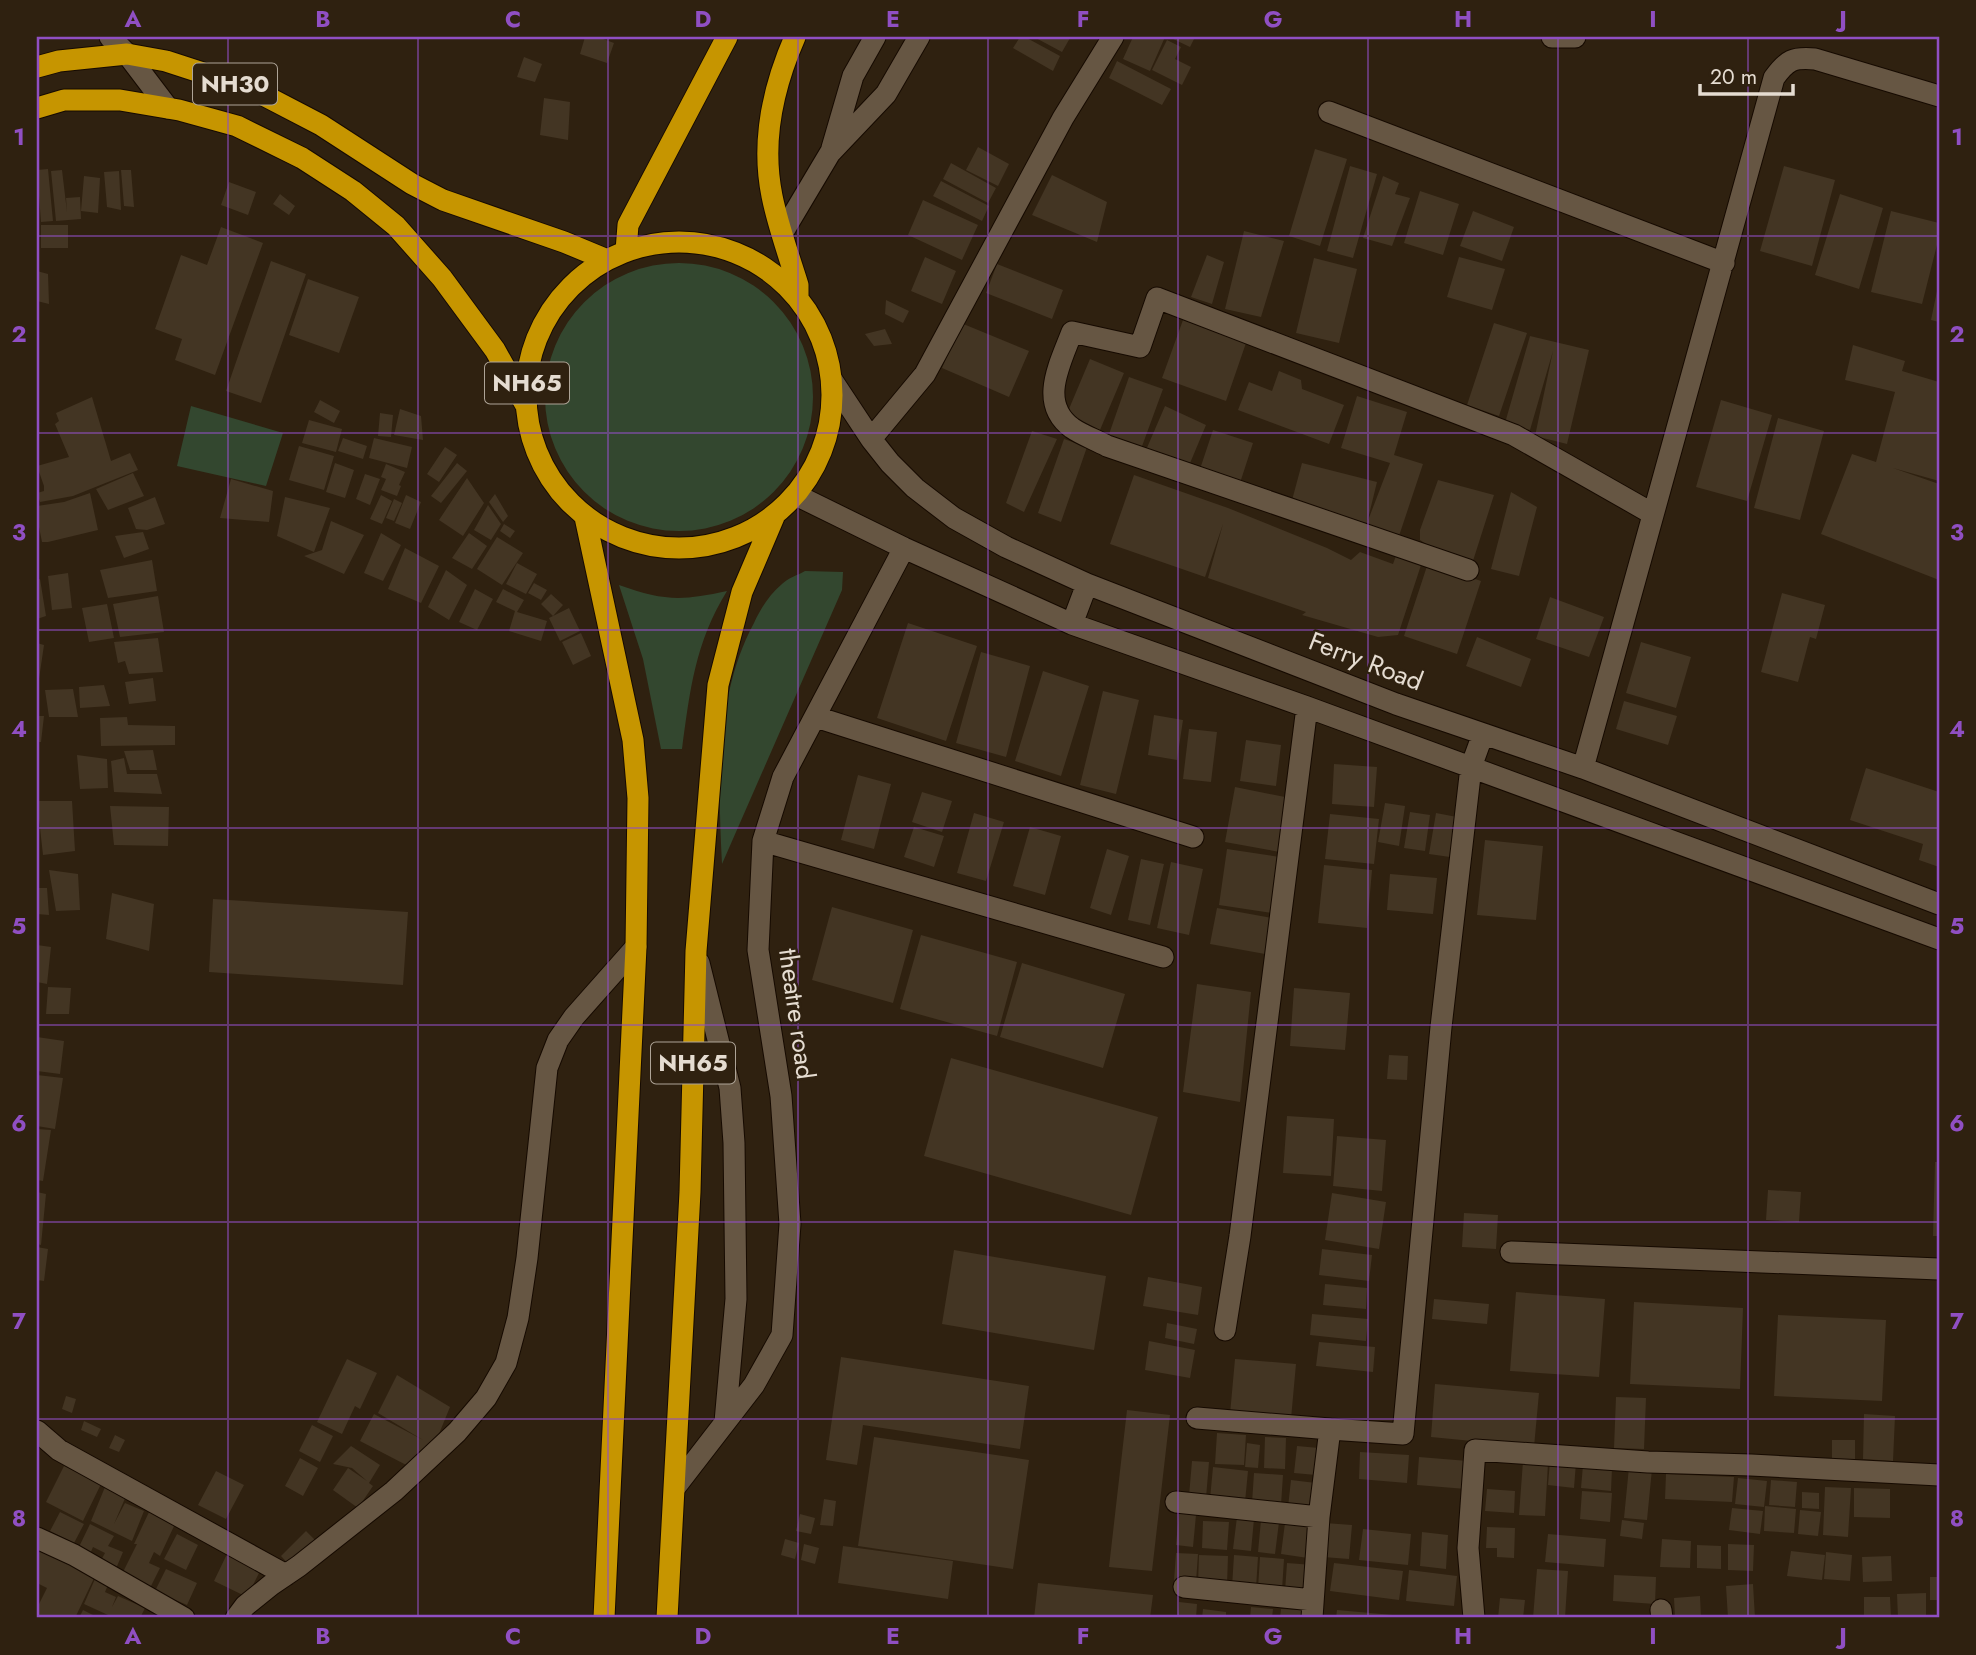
<svg xmlns="http://www.w3.org/2000/svg" width="1976" height="1655" font-family="Jost,sans-serif">
<style>
.green{fill:#33472f}
.building{fill:#433523}
.lines{fill:none;stroke-linecap:round;stroke-linejoin:round}
.minor-casing{stroke:#160a00;stroke-width:23}
.highway-casing{stroke:#160a00;stroke-width:23}
.minor{stroke:#665643;stroke-width:21}
.highway{stroke:#c69500;stroke-width:21}
.grid{fill:none;stroke:#904fc3;stroke-width:2;stroke-opacity:0.55}
.labels{text-anchor:middle;stroke-width:5;stroke-linejoin:round;paint-order:stroke}
.shield{fill:#2f2110;stroke:#aea497;stroke-width:2}
.shield-label{font-size:24px;font-weight:bold;fill:#e5dcd1}
.street-label{font-size:26px;fill:#e5dcd1;stroke:#2f2110}
.neatline{fill:none;stroke:#904fc3;stroke-width:2.5}
.grid-label{font-size:23px;text-anchor:middle;font-weight:bold;fill:#904fc3}
</style>
<rect width="100%" height="100%" fill="#2f2110"/>
<path class="green" d="M545 397a134 134 0 1 1 268 0a134 134 0 1 1-268 0Z
M191,406l92,27 -17,53 -89,-20z
M805,571l38,1 -1,18 -120,274c-4,-79 -7,-169 32,-241 7,-15 15,-28 28,-39 6,-6 16,-9 23,-13z
M619,585c44,16 63,16 108,6 -32,52 -37,99 -45,158h-21l-18,-90z"/>
<path class="building" d="M585,37h13l16,6 -7,20 -27,-9z
M1020,37h5l35,19 -7,15 -40,-23z
M1034,37h34l2,1 -8,14z
M1133,37h32l-15,34 -27,-12z
M1169,37h26l-5,10z
M1167,40l14,7 -6,12 16,8 -9,18 -30,-15z
M524,57l18,7 -7,18 -18,-5z
M1117,61l54,28 -9,16 -53,-27z
M544,98l26,4 -2,38 -28,-5z
M978,147l31,17 -11,22 -32,-16z
M1315,149l32,10 -27,87 -31,-10z
M951,163l45,25 -8,15 -45,-24z
M1350,166l27,8 -24,84 -26,-7z
M1784,166l51,14 -23,86 -52,-15z
M48,169l5,52 -12,1 -4,-52z
M62,170l5,42 -1,-14 14,-1 1,22 -25,2 -5,-50z
M121,170h10l3,37 -10,-1z
M119,171l2,39 -14,-3 -3,-35z
M1052,175l55,27 -10,40 -65,-27z
M84,176l16,2 -2,35 -17,-2z
M1383,176l16,7 -4,11 15,4 -18,48 -29,-8z
M941,181l48,25 -7,15 -49,-25z
M229,182l27,10 -8,23 -27,-10z
M1420,191l39,13 -16,51 -39,-12z
M280,194l15,12 -6,9 -16,-11z
M1840,194l43,14 -24,81 -44,-14z
M923,200l55,25 -16,35 -54,-25z
M1473,211l41,16 -12,34 -42,-15z
M1891,211l48,12v14l-17,67 -51,-12z
M41,225h27v23h-27z
M221,227l42,16 -48,132 -40,-15 7,-21 -27,-10 26,-74 26,10z
M1244,231l40,10 -23,76 -36,-8z
M1207,255l17,7 -12,42 -21,-7z
M925,257l31,14 -14,33 -31,-13z
M1459,257l46,12 -13,41 -45,-13z
M1314,258l43,11 -18,74 -43,-10z
M271,261l35,13 -45,129 -35,-12z
M997,264l66,26 -11,29 -66,-26z
M37,271l11,3 1,30 -12,-3z
M308,279l51,18 -20,56 -50,-18z
M1938,286h1v36l-8,-2z
M886,300l23,11 -6,12 -18,-9z
M1183,320l63,23 -20,58 -64,-23z
M961,323l68,28 -20,46 -67,-29z
M1494,323l33,10 -28,83 -32,-11z
M885,329l7,15 -18,2 -9,-12z
M1530,336l59,14 -22,94 -32,-8 18,-85 -23,79 -25,-7z
M1853,345l52,16 -3,10 37,11v99l-46,-13 46,16v96l-118,-46 31,-80 24,8 19,-70 -50,-12z
M1090,359l34,14 -24,57 -34,-14z
M1279,371l22,9 1,9 42,16 -15,39 -91,-34 11,-28 23,9z
M1129,377l34,12 -22,60 -33,-12z
M1357,396l50,16 -13,43 29,9 -25,75 -29,-10 -2,-6 23,-60 -49,-15z
M92,397l19,64 19,-8 8,17 -65,26 -33,6 -3,-9 7,-2v-5l-7,-20 32,-9 -14,-33 4,-3 -3,-8z
M320,400l20,11 -6,12 -20,-11z
M1721,400l51,15 -25,86 -51,-14z
M1165,406l41,19 -18,43 -42,-18z
M400,409l21,7 2,24 -29,-5z
M380,413l13,2 -2,22 -13,-1z
M1778,418l46,13 -24,89 -46,-12z
M309,420l33,9 -6,23 -34,-9z
M1213,430l40,13 -14,43 -40,-14z
M1032,431l25,8 -33,73 -18,-9z
M343,438l24,8 -4,13 -25,-8z
M374,438l38,9 -5,21 -38,-10z
M1064,439l23,8 -26,75 -23,-9z
M299,446l35,10 -10,34 -35,-10z
M445,447l12,8 -18,27 -12,-8z
M335,463l19,7 -9,28 -19,-6z
M457,463l10,8 -26,32 -10,-7z
M1302,463l75,19 -10,41 -76,-19z
M386,464l19,8 -6,13 2,1 -4,10 -16,-6 5,-11 -5,-2z
M133,473l11,23 -36,14 -12,-21z
M365,474l15,5 -10,26 -14,-6z
M1134,475l94,33 99,40 24,12 9,-8 33,12 5,-14 25,9 -25,76 -20,2 -76,-22 4,-3 -98,-34 15,-54 -18,53 -95,-33z
M467,478l17,25 -21,33 -24,-16z
M231,479l42,12 -4,31 -49,-4z
M1438,480l56,15 -22,69 -20,-3 -32,-21v-10z
M1511,492l26,15 -18,69 -28,-7z
M90,493l8,37 -50,12h-6l-5,-25v-11l27,-4z
M495,494l13,22 -5,6 -14,-20z
M381,495l11,6 -10,23 -12,-5z
M406,495l15,7 -11,27 -15,-6z
M155,497l10,27 -18,6 -11,-1 -8,-21z
M285,497l45,11 -16,44 -37,-16z
M394,499l8,4 -8,18 -8,-3z
M488,505l13,19 -10,16 -17,-10z
M331,521l33,14 -20,39 -40,-18 18,-6z
M504,524l11,7 -5,7 -10,-7z
M143,532l6,17 -25,9 -9,-22z
M381,533l20,12 -18,36 -19,-8z
M469,533l18,13 -15,23 -20,-11z
M497,537l26,16 -21,32 -25,-16z
M405,548l34,18 -18,37 -33,-14z
M152,560l5,31 -49,7 -8,-28z
M517,563l20,11 -11,20 -20,-10z
M1428,563l53,18 -24,73 -53,-18z
M446,570l21,15 -18,35 -21,-13z
M68,573l4,35 -20,2 -4,-34z
M40,579l6,37 -9,3v-39z
M534,583l13,7 -6,10 -13,-7z
M475,589l18,10 -16,31 -18,-8z
M503,589l21,11 -7,12 30,9 -6,20 -32,-10 6,-20 -19,-9z
M1782,593l43,12 -9,34 -6,-2 -12,45 -37,-10z
M551,594l12,11 -10,11 -12,-12z
M158,596l6,36 -44,5 -7,-33z
M1550,597l54,20 -15,40 -53,-18z
M107,604l7,34 -25,4 -7,-34z
M569,608l11,23 -20,10 -11,-23z
M908,623l69,23 -31,95 -69,-23z
M581,633l10,23 -18,9 -11,-23z
M1477,637l54,22 -10,28 -55,-21z
M158,638l5,34 -34,2 -4,-13 -7,2 -4,-21z
M1641,642l50,15 -15,51 -50,-15z
M37,643l7,2 -5,34 -2,-1z
M981,652l49,14 -24,91 -50,-14z
M1043,671l46,15 -28,90 -46,-15z
M153,678l3,23 -27,3 -4,-22z
M104,685l6,21 -30,2 -1,-21z
M73,689l5,28h-29l-4,-27z
M1103,691l36,9 -23,94 -36,-9z
M1624,701l53,15 -9,29 -52,-16z
M1154,715l29,5 -6,40 -29,-5z
M37,716h7l-3,26h-4z
M127,717l1,8 47,1v19l-74,1 -1,-28z
M1189,729l28,3 -6,50 -28,-3z
M1246,740l35,5 -5,41 -36,-5z
M153,750l4,20h-27l-6,-19z
M77,755l30,4 1,29 -28,1z
M124,758l3,16h30l5,20 -48,-2 -3,-31z
M1334,764l43,3 -3,40 -42,-3z
M1866,768l73,24v75l-20,-7 4,-16 -73,-24z
M858,775l33,9 -17,65 -33,-9z
M1235,787l55,11 -10,54 -55,-10z
M922,792l30,9 -10,31 -30,-10z
M37,801h35l3,50 -32,4z
M1385,803l20,3 -6,40 -21,-4z
M110,806l59,1 -1,39 -54,-1z
M1410,812l20,3 -5,36 -21,-3z
M974,813l30,9 -18,59 -29,-8z
M1436,813l21,4 -7,40 -21,-3z
M1330,814l49,5 -5,45 -49,-5z
M914,827l30,9 -10,31 -30,-10z
M1030,827l31,9 -16,59 -32,-9z
M1485,840l58,6 -7,74 -59,-5z
M1107,849l22,7 -18,59 -21,-7z
M1227,849l53,8 -8,56 -53,-8z
M1141,859l23,5 -14,61 -22,-5z
M1171,862l32,7 -14,66 -32,-7z
M1324,865l48,5 -5,58 -49,-5z
M49,870l29,4 2,36 -24,1z
M1390,874l47,4 -4,36 -46,-4z
M37,888h10l2,27 -12,-1z
M112,893l42,11 -5,47 -43,-12z
M213,899l195,13 -5,73 -194,-13z
M832,907l81,23 -20,73 -81,-23z
M1217,908l55,10 -7,36 -55,-10z
M921,935l96,27 -20,74 -97,-27z
M37,945l14,2 -4,37 -10,-2z
M1022,963l103,31 -22,74 -103,-31z
M1197,984l54,8 -11,110 -57,-10z
M48,987l23,1 -2,26h-23z
M1294,988l56,5 -5,57 -55,-4z
M37,1037l27,4 -4,33 -23,-3z
M1389,1055l19,1 -1,24 -20,-1z
M951,1058l207,59 -27,98 -207,-59z
M37,1075l26,3 -8,51 -18,-3z
M1287,1116l47,3 -3,57 -48,-3z
M37,1129l14,1 -8,51 -6,-1z
M1337,1136l49,4 -4,51 -49,-5z
M1935,1162h4v74h-6z
M1768,1190l33,2 -2,30 -33,-2z
M37,1192l9,2 -5,51 -4,-1z
M1332,1193l54,9 -7,47 -54,-9z
M1464,1213l34,2 -2,34 -34,-2z
M37,1247l11,2 -4,32 -7,-1z
M1322,1249l50,6 -3,26 -50,-6z
M954,1250l152,26 -12,74 -152,-26z
M1148,1277l54,10 -4,28 -55,-9z
M1325,1284l42,4 -1,21 -43,-4z
M1516,1292l89,7 -6,78 -89,-6z
M1434,1299l55,5 -2,20 -55,-5z
M1634,1302l109,6 -3,81 -110,-5z
M1312,1314l56,5 -2,22 -56,-6z
M1778,1315l108,5 -4,81 -108,-5z
M1167,1323l30,6 -3,15 -29,-6z
M1149,1341l46,9 -5,28 -45,-8z
M1319,1342l56,5 -2,25 -57,-6z
M841,1357l188,29 -9,63 -157,-24 -6,40 -31,-5z
M347,1359l30,14 -17,36 -5,-3 -13,28 -25,-12z
M1235,1359l61,5 -5,55 -61,-5z
M397,1375l53,32 -16,39 -22,22 -52,-27 14,-27 49,26 -45,-27z
M1435,1384l104,9 -5,54 -103,-10z
M66,1396l10,3 -4,14 -10,-4z
M1616,1397l30,1 -2,51 -30,-1z
M1127,1410l43,5 -18,156 -43,-4z
M1864,1414l31,2 -2,45 -30,-2z
M84,1421l17,8 -4,8 -16,-7z
M312,1425l21,11 -13,26 -21,-11z
M1217,1433l29,2 -2,30 -29,-1z
M115,1435l10,5 -6,12 -10,-4z
M874,1437l155,23 -16,109 -155,-23z
M1265,1437l21,1 -1,31 -21,-1z
M1832,1440h23v20l-23,-1z
M1247,1443l13,2 -2,23 -13,-1z
M351,1446l29,19 -11,18 4,3 -15,22 -25,-18 15,-22 19,13 -15,-13 -19,-4z
M1297,1446l22,2 -3,27 -22,-2z
M1360,1452l49,3 -2,28 -48,-4z
M1419,1457l49,4 -2,28 -49,-4z
M300,1458l18,10 -15,28 -18,-10z
M1192,1461l17,1 -3,36 -17,-2z
M1523,1461l25,2 -3,53 -26,-1z
M1550,1461l26,2 -2,25 -26,-3z
M1583,1465l29,3 -1,23 -30,-3z
M64,1466l37,18 -18,37 -37,-19z
M1213,1467l35,4 -3,31 -35,-3z
M1629,1467l23,2 -5,51 -23,-2z
M216,1471l28,14 -18,34 -28,-14z
M1254,1473l29,2 -2,30 -29,-2z
M1666,1474l68,3 -2,25 -67,-3z
M1738,1478l29,3 -3,26 -29,-3z
M1291,1480l25,3 -3,26 -25,-2z
M1771,1480l26,2 -2,25 -26,-2z
M105,1487l21,9 -12,28 11,-21 19,8 -12,30 -41,-20z
M1825,1487l26,1 -3,49 -25,-2z
M1854,1488l36,1v29l-36,-1z
M1487,1489l28,2 -1,22 -29,-2z
M1582,1491l30,2 -2,29 -30,-3z
M1802,1492l17,1v16l-17,-1z
M824,1499l12,2 -3,25 -13,-1z
M1765,1506l31,3 -2,24 -30,-2z
M1732,1508l31,3 -3,23 -31,-4z
M1800,1510l21,2 -3,24 -20,-2z
M60,1512l24,12 -10,19 -24,-12z
M149,1512l26,12 -15,32 -6,-4 -5,11 11,5 -11,22 -28,-14 16,-32h-3z
M1179,1513l17,2 -3,32 -17,-2z
M800,1514l15,4 -4,16 -15,-3z
M1237,1517l17,2 -3,32 -18,-2z
M1261,1520l18,2 -4,32 -17,-2z
M1622,1520l22,3 -2,16 -22,-3z
M1203,1521l26,1 -2,28 -25,-2z
M1285,1523l27,4 -4,31 -27,-4z
M1325,1523l27,2 -3,34 -26,-2z
M90,1524l24,12 -6,10 15,6 -8,19 -16,-7 6,-11 -12,-6 -3,7 -12,-5z
M1487,1527l28,1 -1,30 -17,-1v-9h-11z
M1363,1529l48,5 -3,31 -49,-5z
M306,1531l11,11 -25,26 -11,-12z
M1422,1532l26,3 -2,34 -26,-3z
M177,1534l21,11 -12,25 -22,-11z
M1548,1534l58,5 -2,28 -59,-5z
M785,1539l14,4 -4,16 -14,-4z
M1662,1539l29,2 -1,27 -30,-1z
M804,1544l15,4 -4,16 -14,-4z
M1728,1544l26,1 -1,26 -25,-1z
M1697,1545l24,1v23l-24,-1z
M843,1546l110,15 -5,38 -110,-16z
M41,1549l55,25 -21,44h-38v-10l10,-20 -10,-5v-26z
M1791,1551l34,4 -3,25 -35,-4z
M1826,1552l26,3 -2,26 -26,-2z
M1176,1553l22,1 -2,28 -22,-1z
M227,1554l33,17 -13,26 -33,-16z
M1199,1555l29,1 -1,29 -29,-1z
M1234,1555l24,2 -2,31 -24,-1z
M1891,1556l1,25 -29,1 -1,-25z
M1260,1557l24,2 -2,31 -24,-2z
M1287,1563l26,2 -3,29 -25,-3z
M1334,1563l69,8 -4,29 -69,-9z
M166,1569l31,14 -10,22 -32,-14z
M1537,1569l31,2 -3,47h-32z
M1409,1570l48,6 -3,30 -48,-5z
M1614,1575l42,2 -1,27 -42,-3z
M1930,1577h9v23h-9z
M95,1579l13,6 -3,7 11,5 -4,10 6,-11 27,12 -5,10h-33l1,-3 -24,-11z
M1038,1583l115,12 -3,23h-116z
M1753,1584l2,34h-27l-2,-32z
M1926,1593v25h-28l-1,-24z
M1700,1596l1,22h-26l-1,-20z
M1864,1597h26l1,21h-27z
M1500,1598l25,2 -2,18h-25z
M1179,1602l18,2 -1,14h-18z
M1251,1607l22,2 -1,9h-22z
M1203,1609l23,3v6h-24z
M1281,1609l24,1v8h-25z
M83,1610l16,8h-20z
M1337,1610l67,6 -1,2h-67z"/>
<g class="lines">
<g class="minor-casing">
<path id="minor" d="M110,37l17,17 41,54
M1552,37h23
M1329,112l395,151
M832,148l21,-72 22,-39
M783,232l47,-79 56,-59 33,-57
M832,380l39,59 19,24 25,25 39,30 52,29 81,37 309,120 187,64 356,136
M871,439l54,-65 138,-256 50,-81
M796,495l108,53 168,76 235,83 632,232
M1468,570l-361,-124c-11,-6 -25,-11 -35,-18 -34,-25 -12,-64 0,-96l68,15 17,-49 357,137 139,79
M1072,624l15,-40
M816,717l377,120
M1583,768l191,-690c13,-18 19,-21 41,-19l124,37
M763,841l400,116
M699,963l31,125 4,55 2,156 -11,123
M1511,1252l428,17
M1225,1330l15,-94 67,-529
M1197,1418l133,11
M37,1431l22,19 227,125
M676,1486l78,-101 28,-50 8,-111 -9,-128 -23,-146 5,-109 20,-64 121,-229
M1176,1502l143,15
M37,1538l37,17 110,63
M1184,1587l129,13
M1661,1610l1,8
M236,1618l9,-12 26,-21 28,-19 95,-75 63,-59 29,-34 20,-35 12,-45 9,-60 20,-190 11,-28 16,-23 62,-70
M1312,1618l7,-101 11,-88 73,5 38,-407 30,-260 12,-33
M1474,1618l-6,-70 7,-98 173,12 103,3 188,10"/>
</g>
<g class="highway-casing">
<path id="highway" d="M795,37c-22,50 -34,105 -23,159 6,30 17,60 26,89v12
M37,67l22,-6 68,-7 39,7 86,28 69,36 91,59 31,16 121,42 41,17
M37,108l27,-8h56l59,10 58,16 65,32 51,33 43,35 46,52 53,72 30,54
M526 395a153 153 0 1 1 306 0a153 153 0 1 1-306 0Z
M626,251l2,-26 99,-188
M585,517l48,223 5,58 -2,149 -32,671
M667,1618l23,-426 6,-241 22,-266 24,-93 32,-75"/>
</g>
<use href="#minor" class="minor"/>
<use href="#highway" class="highway"/>
</g>
<path class="grid" d="M228,37v1581M418,37v1581M608,37v1581M798,37v1581M988,37v1581M1178,37v1581M1368,37v1581M1558,37v1581M1748,37v1581M37,236h1902M37,433h1902M37,630h1902M37,828h1902M37,1025h1902M37,1222h1902M37,1419h1902"/>
<g class="labels">
<g class="shield">
<rect x="193" y="63.5" width="84" height="41" rx="5"/>
<rect x="485" y="362.5" width="84" height="41" rx="5"/>
<rect x="651" y="1042.5" width="84" height="41" rx="5"/>
</g>
<g class="shield-label">
<text x="235" y="92">NH30</text>
<text x="527" y="391">NH65</text>
<text x="693" y="1071">NH65</text>
</g>
<g class="street-label">
<text transform="translate(1366 661) rotate(21)" y="9">Ferry Road</text>
<text transform="translate(797 1014) rotate(82)" y="9">theatre road</text>
</g>
</g>
<rect width="1976" height="1655" fill="none" stroke="#2f2110" stroke-width="77"/>
<path d="M1700 84v10h93v-10" fill="none" stroke="#e5dcd1" stroke-width="3.5"/>
<text x="1710" y="84" font-size="21" fill="#e5dcd1" stroke="#2f2110" stroke-width="5" paint-order="stroke">20 m</text>
<rect x="38" y="38" width="1900" height="1578" class="neatline"/>
<g class="grid-label">
<text x="133" y="27">A</text>
<text x="323" y="27">B</text>
<text x="513" y="27">C</text>
<text x="703" y="27">D</text>
<text x="893" y="27">E</text>
<text x="1083" y="27">F</text>
<text x="1273" y="27">G</text>
<text x="1463" y="27">H</text>
<text x="1653" y="27">I</text>
<text x="1843" y="27">J</text>
<text x="19" y="145">1</text>
<text x="1957" y="145">1</text>
<text x="19" y="342">2</text>
<text x="1957" y="342">2</text>
<text x="19" y="540">3</text>
<text x="1957" y="540">3</text>
<text x="19" y="737">4</text>
<text x="1957" y="737">4</text>
<text x="19" y="934">5</text>
<text x="1957" y="934">5</text>
<text x="19" y="1131">6</text>
<text x="1957" y="1131">6</text>
<text x="19" y="1329">7</text>
<text x="1957" y="1329">7</text>
<text x="19" y="1526">8</text>
<text x="1957" y="1526">8</text>
<text x="133" y="1644">A</text>
<text x="323" y="1644">B</text>
<text x="513" y="1644">C</text>
<text x="703" y="1644">D</text>
<text x="893" y="1644">E</text>
<text x="1083" y="1644">F</text>
<text x="1273" y="1644">G</text>
<text x="1463" y="1644">H</text>
<text x="1653" y="1644">I</text>
<text x="1843" y="1644">J</text>
</g>
</svg>
